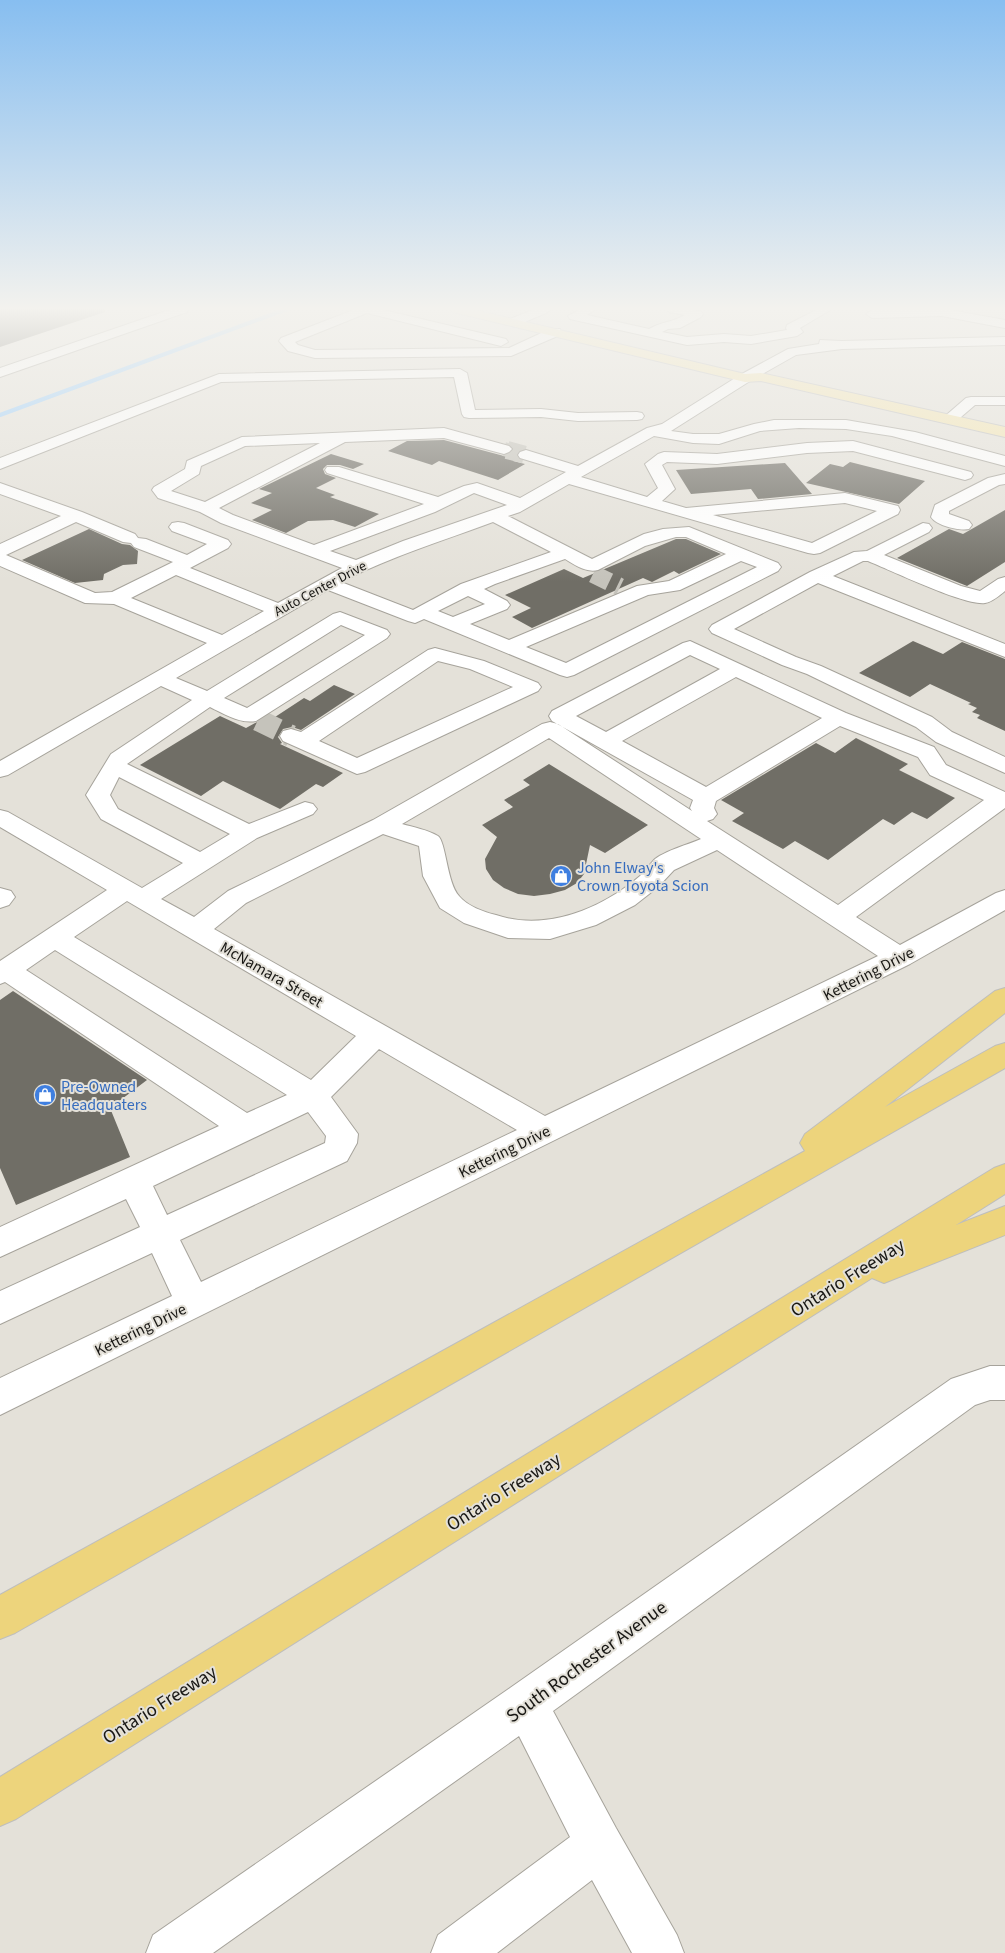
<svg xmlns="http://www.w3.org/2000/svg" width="1005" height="1953" font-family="'Source Sans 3',sans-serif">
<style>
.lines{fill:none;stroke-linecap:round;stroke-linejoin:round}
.stream{stroke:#97cdfd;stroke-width:4}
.building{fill:#706e66}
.minor-tunnel-far2{stroke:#c5c3bb;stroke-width:14;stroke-dasharray:14 7;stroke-linecap:butt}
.minor-tunnel-far1{stroke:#c5c3bb;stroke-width:18;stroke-dasharray:18 9;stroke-linecap:butt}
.minor-tunnel{stroke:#c5c3bb;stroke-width:22;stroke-dasharray:22 11;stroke-linecap:butt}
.minor-casing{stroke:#a6a39b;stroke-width:2}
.major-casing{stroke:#bebebd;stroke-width:2}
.highway-casing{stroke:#bebebd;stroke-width:2}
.minor{fill:#fff;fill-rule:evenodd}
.major{fill:#f4e5b0;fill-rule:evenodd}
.highway{fill:#edd47c;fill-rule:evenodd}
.labels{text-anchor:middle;stroke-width:4;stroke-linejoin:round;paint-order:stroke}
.far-street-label{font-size:14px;fill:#181714;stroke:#e4e1d9}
.shop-label{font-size:16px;fill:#366cbe;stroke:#e4e1d9;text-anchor:start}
.street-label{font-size:16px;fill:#181714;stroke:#e4e1d9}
.near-street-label{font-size:19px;fill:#181714;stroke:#e4e1d9}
</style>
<rect width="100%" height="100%" fill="#e4e1d9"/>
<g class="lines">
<path class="stream" d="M0,415l287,-106"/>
</g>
<path class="building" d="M0,309h105v3l-105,35z
M444,440l60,16 5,-2 8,2 1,2 -5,3 12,3 -27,16 -59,-19 -7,4 -44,-14 19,-10z
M331,454l33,10 -11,5 -13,-4h-13l-4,4 2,5 11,4 -20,10 19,7 -5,2 49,17 -24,13 -22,-7 -25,1 -22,12 -34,-13 20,-10 -21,-7 21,-10 -13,-4z
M850,462l75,19 -26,23 -93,-21 24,-19 13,3z
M785,463l27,31 -54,5 -7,-10 -60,5 -15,-24z
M1005,510v52l-38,24 -70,-28 52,-29 14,5z
M89,529l33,15 8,1 8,6 -1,13 -14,1 -19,9 -1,6 -28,3 -53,-23z
M676,539h10l35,15 -42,20 -5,-3 -22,11 -9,-4 -111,50 -20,-11 19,-9 -26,-13 59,-26 19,9z
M913,641l30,13 19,-12 43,17v72l-28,-13 3,-3 -8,-3 5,-4 -9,-4 3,-1 -41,-19 -20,13 -51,-24z
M334,685l21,9 -54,36 -9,-3 -9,2 -5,8 4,6 -2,1 63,29 -20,14 -7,-3 -36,25 -57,-28 -22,15 -61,-31 80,-49 26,12 24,-13 5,2 29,-19 6,3z
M856,738l52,26 -9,6 56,28 -28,21 -15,-7 -18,13 -11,-6 -55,41 -33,-19 -12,8 -51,-28 12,-8 -23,-13 95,-57 19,10z
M549,764l99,61 -43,28 -15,-8 -6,29 -7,9 -12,7 -15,4 -16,2 -16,-2 -14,-6 -11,-8 -7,-11 -1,-10 12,-22 -15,-12 31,-18 -9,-7 26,-15 -7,-5z
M13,991l134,89 -37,28 20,49 -114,48 -16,-37v-168z"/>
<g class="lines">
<path class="minor-tunnel-far2" d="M504,449l7,2"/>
<path class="minor-tunnel-far1" d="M507,450l19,5
M593,574l27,13"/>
<path class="minor-tunnel" d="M258,720l33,16"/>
<g class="minor-casing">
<path id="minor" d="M172,309h17l-2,3 -187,65v-9z
M356,309h23l127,30 2,3 -7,4 -134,-33 -72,29 3,3 17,5 194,-2 41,-19h10l1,3 -1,3 -49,21 -196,2 -27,-7 -9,-10 2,-3z
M535,309h15l-2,3 -30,13h-8l-2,-3 2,-3z
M581,309h15l-9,6 62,14c12,-7 24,-7 36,-14l-16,-3 -2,-3h22l12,2 2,3 -2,3 -21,11 -12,1 -6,3 25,5 37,-3 27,2 36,-6 -1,-2 1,-3 31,-16h14l-32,19 3,4 -6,4 -46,8 -27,-2 -37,3 -117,-26 -2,-3z
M945,309l60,11v8l-63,-12 -70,2 -6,-4 6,-4z
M1005,337v8l-163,4 -46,6 -46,26 -79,50 22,3h26l35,-10 20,-4h72l69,12 90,24v10l-113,-30 -46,-7 -47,-1 -39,3 -41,13 -26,-1 -39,-7 -73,41 66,20 11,-9 -13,-24 13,-10 6,-2 53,2 90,-11 46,-2 118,31 2,3 -2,3 -6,2 -112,-29 -46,2 -90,11 -50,-2 -5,3 13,24 -13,12 24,7 159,-15 53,13 2,4 -2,4 -78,39 -6,1 -6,-1 -239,-69 -49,28 -12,4 84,43 52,-25 19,-5 26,-2 89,36 3,4 -3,4 -204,104 -7,2 -7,-2 -136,-56 -9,4 -7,-2 -80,-31 -152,88 31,13 126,-77 7,-2 47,18 3,4 -3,4 -131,83c-16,3 -32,-7 -46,-14l-83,57 122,60 56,-22 8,2 4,5 -4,5 -56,24 -96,61 33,18 34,-26 145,-71 169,-96 8,-2 8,2 134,87 -2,-3 3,-8 -141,-79 -3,-5 3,-5 131,-68 7,-2 156,72 88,34 12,18 59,27v16l-149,109 44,28 96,-52 9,-3v20l-95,54 -910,451v-37l172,-82 -20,-43 -152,71v-33l140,-64 -14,-28 -126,58v-30l219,-101 -214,-144 -5,2v-23l107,-71 -107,-63v-17l8,2 134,76 41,-25 -82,-44 -15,-24 25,-41 81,-54 -31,-14 -153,89 -8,2v-16l207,-118 -93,-39 -29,-1 -85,-37v-22l61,-28 -61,-22v-11l82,29 53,22 3,4 8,1 41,16 20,-11 -35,-13 -3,-4 3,-4 6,-1 6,1 44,17 3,4 -3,4 -38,20 88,35 64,-35 -121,-45 -21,-11 -42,-14 -6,-8 2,-3 31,-18 2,-8 55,-24 202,-9 65,18 3,3 -3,3 -5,2 -60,-16 -99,4 -126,66 14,7 81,30 110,-41 -97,-31 -2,-3 2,-3h12l99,30 26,-11 13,-3 43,15 46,-26 -46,-14 -2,-3 2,-3 6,-2 52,16 69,-38 15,-4 78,-49 48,-26 31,-5 1,-4 22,1zM320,443l-115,59 -34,-11 28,-17 2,-8 44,-20zM474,493l33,12 -104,36 -47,19 -26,-9 105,-39zM845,503l32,8 -65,32 -99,-28zM76,522l47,20 8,1 3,4 39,15 -61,30 -17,1 -89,-38zM493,522l58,30 -90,32 -48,26 -72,-28c49,-25 101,-41 152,-60zM676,537h10l40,17 -57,27 -32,5 -128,54 -39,-16 37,-15 3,-4 -3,-4 -23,-12 11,-5 70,-25c10,6 21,14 33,11l47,-24zM741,561l16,6 -191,96 -40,-16 122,-52 32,-5zM176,575l88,36 -42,24 -91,-37zM468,596l17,8 -32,13 -15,-6zM341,625l24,10 -118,73 -23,-10zM690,655l30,14 -114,63 -30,-16zM736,677l86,41 -116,69 -84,-46zM840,726l78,31 12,18 54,25 -146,105 -131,-84 6,-2 4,-5 -3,-6 2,-7zM549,738l152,101c-14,6 -34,11 -46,20 -5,5 -10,12 -15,17 -39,33 -94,56 -144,39 -12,-3 -29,-9 -37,-19 -12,-13 -13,-54 -21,-60 -10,-6 -25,-9 -36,-12zM119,777l111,57 -30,18 -82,-43 -8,-14zM383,834l36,12 4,30 17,32 24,15 44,15 42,1 46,-14 39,-20 23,-18 16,-17 43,-20 161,106 -333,160 -331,-187 32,-26zM127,901l229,135 -45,44 -237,-143zM55,950l232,145 -40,18 -221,-143zM379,1049l138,81 -316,152 -21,-42 167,-79 10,-18 1,-9 -27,-37zM308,1112l18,24 -1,7 -158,72 -14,-29z
M460,369l7,4 8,37 66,-1 37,4 59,-1 5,1 2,3 -2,3 -5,1 -59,1 -37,-4 -72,1 -5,-1 -2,-3 -8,-37 -233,5 -221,87v-11l219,-84z
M971,397h34v8h-30l-21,18h-10l-2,-3 2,-3 22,-19z
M1005,474v10l-6,1 -50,26v3l20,7 3,4 -3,4c-10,2 -32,-3 -38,-12l4,-12 53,-27z
M923,523l6,1 3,4 -3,4 -45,23 77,31 19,5 18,-12 7,-2v14c-6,5 -13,11 -20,12 -20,3 -95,-33 -117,-42h-5l-30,15 172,68v13l-187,-74 -84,46 62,28 25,9 111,51 20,15 53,25v16l-69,-31 -20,-15 -109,-53 -25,-9 -70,-32 -3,-4 3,-4 98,-53 44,-20 13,-1z
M435,648l49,13 54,22 3,4 -3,4 -173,81 -8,2 -74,-33 -3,-5 3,-5 8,-2 10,3 127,-82zM438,661l32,8 43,18 -156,71 -38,-17z
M0,888l11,3 4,6 -6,8 -9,3z
M990,1366h15v34h-15l-15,5 -422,306 63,117 61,107 7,18h-52l-40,-73 -95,73h-66l7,-18 132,-98 -51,-101 -306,217h-67l7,-18 357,-247 441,-309z"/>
</g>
<g class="major-casing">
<path id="major" d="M451,309h20l274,65 16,-1 244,54v10l-244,-56 -16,1 -292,-70z"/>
</g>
<g class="highway-casing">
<path id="highway" d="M1005,988v25l-120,94 110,-61 10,-3v25l-990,565 -15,6v-44l805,-444 -5,-8 5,-9 190,-143z
M1005,1164v30l-49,31 49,-19v29l-121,48 -12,-5 -856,541 -16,7v-49l994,-609z"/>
</g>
<use href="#minor" class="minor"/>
<use href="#major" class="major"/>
<use href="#highway" class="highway"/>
</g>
<linearGradient id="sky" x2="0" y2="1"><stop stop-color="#87bef0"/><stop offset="0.53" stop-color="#f3f2ee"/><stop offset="1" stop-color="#f3f2ee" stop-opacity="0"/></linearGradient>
<rect width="1005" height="582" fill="url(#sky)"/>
<defs>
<g id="shop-disc" transform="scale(1.125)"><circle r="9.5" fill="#3f7fe0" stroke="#e4e1d9"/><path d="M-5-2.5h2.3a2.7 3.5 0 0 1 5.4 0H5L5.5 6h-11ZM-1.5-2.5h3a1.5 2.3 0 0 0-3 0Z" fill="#fff"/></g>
</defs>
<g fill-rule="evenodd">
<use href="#shop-disc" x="561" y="876"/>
<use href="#shop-disc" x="45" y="1095"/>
</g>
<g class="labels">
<g class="far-street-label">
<text transform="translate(320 588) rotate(-28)" y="5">Auto Center Drive</text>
</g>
<g class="shop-label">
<text x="577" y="873">John Elway's<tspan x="577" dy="18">Crown Toyota Scion</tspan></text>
<text x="61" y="1092">Pre-Owned<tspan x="61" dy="18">Headquaters</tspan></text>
</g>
<g class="street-label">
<text transform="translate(868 973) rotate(-27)" y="6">Kettering Drive</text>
<text transform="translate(272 974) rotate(30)" y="6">McNamara Street</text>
<text transform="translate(504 1151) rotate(-26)" y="6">Kettering Drive</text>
<text transform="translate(140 1329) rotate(-26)" y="6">Kettering Drive</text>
</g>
<g class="near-street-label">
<text transform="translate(847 1277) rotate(-32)" y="7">Ontario Freeway</text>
<text transform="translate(503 1491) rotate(-32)" y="7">Ontario Freeway</text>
<text transform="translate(586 1661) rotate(-36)" y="7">South Rochester Avenue</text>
<text transform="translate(159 1704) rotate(-32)" y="7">Ontario Freeway</text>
</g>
</g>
</svg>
